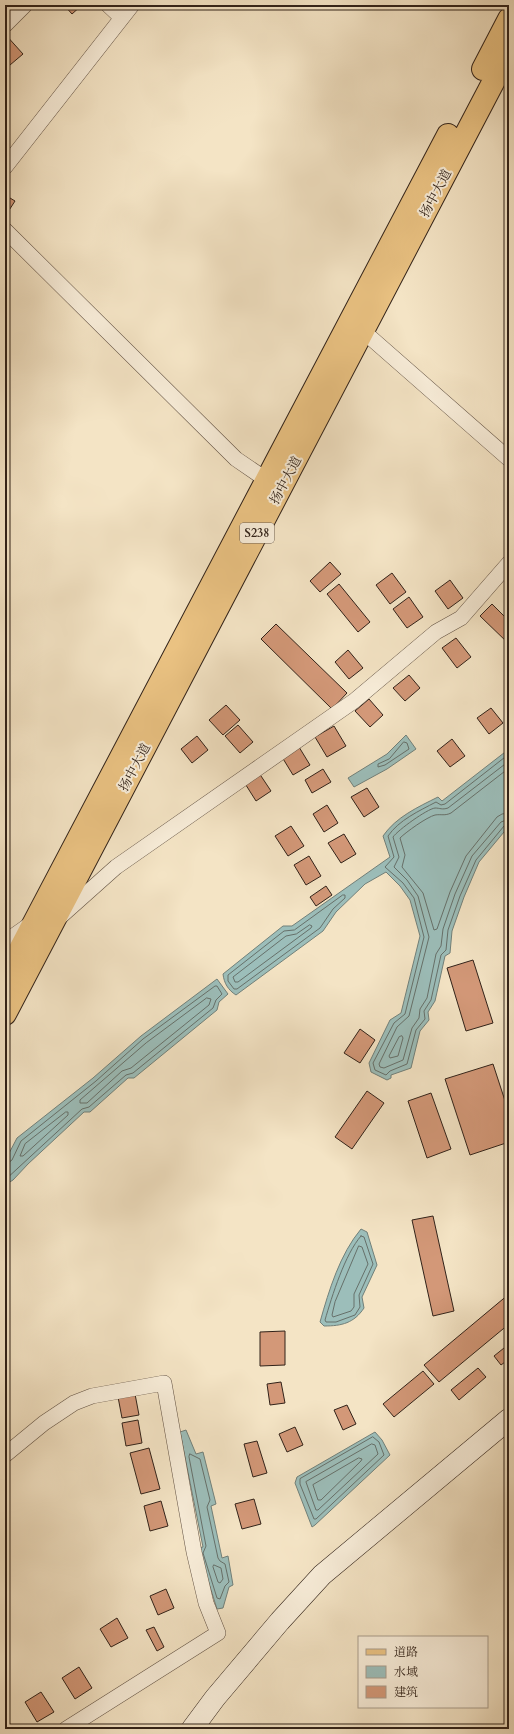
<svg xmlns="http://www.w3.org/2000/svg" width="514" height="1734" font-family="Cardo,'Noto Serif SC',serif">
<style>
.water{fill:#9cbeba;stroke:#71807a}
.lines{fill:none;stroke-linecap:round;stroke-linejoin:round}
.shore{stroke:#66706a;stroke-width:1}
.building{fill:#d39878;stroke:#312219}
.street-casing{stroke:#625244;stroke-width:16}
.secondary-casing{stroke:#312219;stroke-width:22}
.primary-casing{stroke:#312219;stroke-width:24}
.street{stroke:#f8edd9;stroke-width:15}
.secondary{stroke:#f8edd9;stroke-width:21}
.primary{stroke:#eac282;stroke-width:22}
.labels{text-anchor:middle;stroke-width:4;stroke-linejoin:round;paint-order:stroke}
.shield{fill:#f8edd9;stroke:#6d5f53;stroke-width:1}
.shield-label{font-size:12px;font-weight:bold;fill:#312219}
.street-label{font-size:13px;fill:#312219;stroke:#f8edd9}
</style>
<rect width="100%" height="100%" fill="#f4e4c5"/>
<filter id="stains"><feTurbulence type="fractalNoise" baseFrequency=".005" numOctaves="4"/><feColorMatrix values="0 0 0 0 .2 0 0 0 0 .09 0 0 0 0 .02 0 0 0 .5 -.17"/></filter>
<radialGradient id="worn" r=".72"><stop offset=".6" stop-color="#630" stop-opacity="0"/><stop offset="1" stop-color="#630" stop-opacity=".3"/></radialGradient>
<path class="water" d="M406,735l10,14 -29,20 -33,18 -6,-9 39,-24z
M509,749v77l-30,36 -15,35 -12,34 -2,22 -5,3 -10,45 -7,11 1,8 -9,11 -9,37 -20,7v3l-4,2 -16,-8 -2,-9 21,-43 11,-7 19,-77 -10,-36 -10,-14 -14,-14 -21,12 -29,28 -13,19 -87,64c-8,-5 -12,-12 -13,-21l60,-48h9l98,-69 -7,-21c13,-19 35,-29 55,-39l4,4z
M217,979l11,15 -9,8 -2,8 -83,68h-6l-38,34h-6l-56,52 -15,16 -8,5v-24l12,-23 76,-60 48,-42z
M361,1229l6,3 10,33 -15,32 2,11c-10,15 -22,18 -40,18l-4,-4c9,-32 20,-68 41,-93z
M186,1430l10,24 7,-2 13,52 -5,2 11,52 6,-2 5,29 -4,2 -6,21 -6,1 -19,-61 5,-1 -23,-115z
M375,1432l7,8 8,15 -75,70 -3,2 -17,-44 2,-6z"/>
<g class="lines">
<path class="shore" d="M404,742l3,1 2,6 -24,16 -7,2v-3l11,-5z
M509,754l-64,50 -4,1 -5,-3c-17,9 -37,18 -48,34l6,21 -9,10 18,16 11,15 10,39 -19,77 -11,9 -21,40 2,7 11,5 4,-4 17,-7 9,-34 9,-11 -1,-8 7,-11 10,-45 5,-5 2,-20 12,-34 16,-36 28,-34 5,-2
M509,761l-61,47c-6,2 -8,0 -13,0 -8,1 -37,22 -42,29l6,20 -5,10 13,13 11,16 11,41 -20,79 -12,11 -18,37 1,3 4,1 19,-8 9,-32 7,-10 1,-9 7,-11 9,-44 5,-8 2,-17 12,-35 17,-38 29,-34 8,-3
M509,768l-58,45c-6,3 -10,1 -16,2 -8,2 -29,17 -35,23l5,17 -3,12 21,26 11,37 3,-1 13,-37 16,-36 31,-39 5,-3 7,-1
M343,895h2v3l-12,11 -13,19 -83,61h-3l-6,-8v-6l56,-44 10,-1z
M310,925l2,1 -1,2 -73,54h-3l-2,-5 53,-41 10,-2z
M207,998l4,1 -2,6 -78,63 -9,3 -35,32h-7v-3l66,-57z
M402,1036l1,2 -5,18 -8,2 -1,-2 10,-19z
M66,1112h2v3l-45,41h-3l5,-12z
M5,1164l3,-1 4,-3 9,-19 75,-60 47,-42 72,-53h2l5,8 -6,6 -3,8 -80,65 -7,2 -37,32 -7,2 -77,71
M361,1236l3,1 9,27 -14,31 1,12 -5,8 -19,7h-10l-1,-2c7,-24 20,-66 36,-84z
M359,1246l3,1 6,17 -14,30v13l-3,4 -18,6 -1,-2 3,-13z
M373,1437l6,5 5,13 -68,64h-2l-14,-35v-5z
M372,1444l3,1 3,9 -60,56h-2l-10,-28z
M190,1454l10,5 10,41 -3,7 11,51 2,3 5,3 4,18 -4,4 -5,13 -3,-1 -14,-45 3,-7 -17,-89z
M359,1458l3,1 -1,2 -40,39h-3l-5,-15z
M214,1565l7,3 2,11 -3,4 -2,-1 -5,-15z"/>
</g>
<path class="building" d="M64,5h18l-10,9z
M5,34l18,20 -13,11 -5,-5z
M5,195l10,6 -9,14 -1,-1z
M330,562l11,12 -21,18 -10,-11z
M392,573l14,19 -16,12 -14,-19z
M450,580l13,18 -15,11 -13,-18z
M339,584l31,38 -12,10 -31,-38z
M409,597l14,20 -16,11 -14,-19z
M492,604l17,17v23l-29,-28z
M276,624l71,69 -15,16 -71,-70z
M456,638l15,19 -14,11 -15,-20z
M348,650l15,18 -14,11 -14,-17z
M409,675l11,13 -15,13 -12,-13z
M369,699l14,16 -13,12 -15,-16z
M226,705l14,15 -17,15 -14,-15z
M491,708l12,15 -14,11 -12,-16z
M238,725l15,17 -13,11 -15,-17z
M334,726l12,20 -19,11 -12,-20z
M197,736l11,14 -16,13 -11,-14z
M452,739l13,17 -15,11 -13,-16z
M299,747l11,18 -17,10 -11,-18z
M323,769l8,13 -19,11 -7,-13z
M259,773l12,18 -15,10 -12,-19z
M367,788l12,19 -15,10 -13,-20z
M327,805l11,18 -14,9 -11,-18z
M291,826l13,20 -16,10 -13,-20z
M344,834l12,20 -15,9 -13,-20z
M309,856l12,20 -15,9 -12,-20z
M326,886l6,9 -16,11 -6,-9z
M509,888v10l-3,-8z
M473,960l20,63 -27,8 -19,-63z
M360,1029l15,11 -15,23 -16,-10z
M493,1064l16,49v29l-39,13 -25,-76z
M367,1091l17,12 -32,46 -17,-12z
M431,1093l20,56 -24,9 -19,-57z
M433,1216l21,95 -21,5 -21,-96z
M509,1294v30l-70,58 -15,-17z
M285,1331v34l-25,1v-34z
M509,1344v15l-8,6 -7,-9z
M478,1368l8,9 -27,23 -8,-10z
M423,1371l11,13 -40,33 -11,-13z
M281,1382l4,21 -15,2 -3,-21z
M135,1394l4,21 -17,3 -4,-21z
M347,1405l9,19 -13,6 -9,-20z
M138,1420l4,23 -16,3 -4,-23z
M295,1427l8,18 -16,7 -8,-18z
M257,1441l10,32 -14,4 -9,-33z
M149,1448l11,41 -19,5 -11,-41z
M254,1499l7,25 -19,5 -7,-25z
M161,1501l7,25 -18,5 -6,-25z
M166,1589l8,19 -16,7 -8,-19z
M117,1618l11,20 -17,9 -11,-18z
M154,1627l10,20 -7,4 -11,-21z
M79,1667l13,21 -17,11 -13,-21z
M41,1692l13,20 -17,10 -12,-20z
M5,1716l8,13h-8z"/>
<g class="lines">
<g class="street-casing">
<path id="street" d="M108,5l14,13
M5,25l20,-20
M5,167l127,-162
M5,230l231,229 38,26
M363,331l146,128
M60,917l56,-50 238,-166 82,-69 25,-14 48,-55
M5,942l27,-19
M5,1455l39,-32 30,-20 18,-7 72,-13 30,169 12,51 12,30 -152,96"/>
</g>
<g class="secondary-casing">
<path id="secondary" d="M192,1729l23,-31 65,-77 42,-46 187,-156"/>
</g>
<g class="primary-casing">
<path id="primary" d="M483,69l26,-50
M5,978l443,-843
M5,1014l504,-962"/>
</g>
<use href="#street" class="street"/>
<use href="#secondary" class="secondary"/>
<use href="#primary" class="primary"/>
</g>
<g class="labels">
<rect class="shield" x="240" y="523" width="34" height="20" rx="3"/>
<g class="shield-label">
<text x="257" y="537">S238</text>
</g>
<g class="street-label">
<text transform="translate(435 193) rotate(-62)" y="5">扬中大道</text>
<text transform="translate(285 480) rotate(-62)" y="5">扬中大道</text>
<text transform="translate(134 767) rotate(-62)" y="5">扬中大道</text>
</g>
</g>
<rect width="514" height="1734" fill="none" stroke="#f4e4c5" stroke-width="20"/>
<rect x="6" y="6" width="502" height="1722" fill="none" stroke="#312219" stroke-width="2"/>
<rect x="10" y="10" width="494" height="1714" fill="none" stroke="#312219"/>
<rect x="358" y="1636" width="130" height="72" fill="#f8edd9" stroke="#a89c8c"/>
<rect x="366" y="1649" width="20" height="6" fill="#eac282" stroke="#a89c8c"/>
<text x="394" y="1656" font-size="12" fill="#312219">道路</text>
<rect x="366" y="1666" width="20" height="12" fill="#9cbeba" stroke="#a89c8c"/>
<text x="394" y="1676" font-size="12" fill="#312219">水域</text>
<rect x="366" y="1686" width="20" height="12" fill="#d39878" stroke="#a89c8c"/>
<text x="394" y="1696" font-size="12" fill="#312219">建筑</text>
<rect width="100%" height="100%" filter="url(#stains)"/>
<rect width="100%" height="100%" fill="url(#worn)"/>
</svg>
